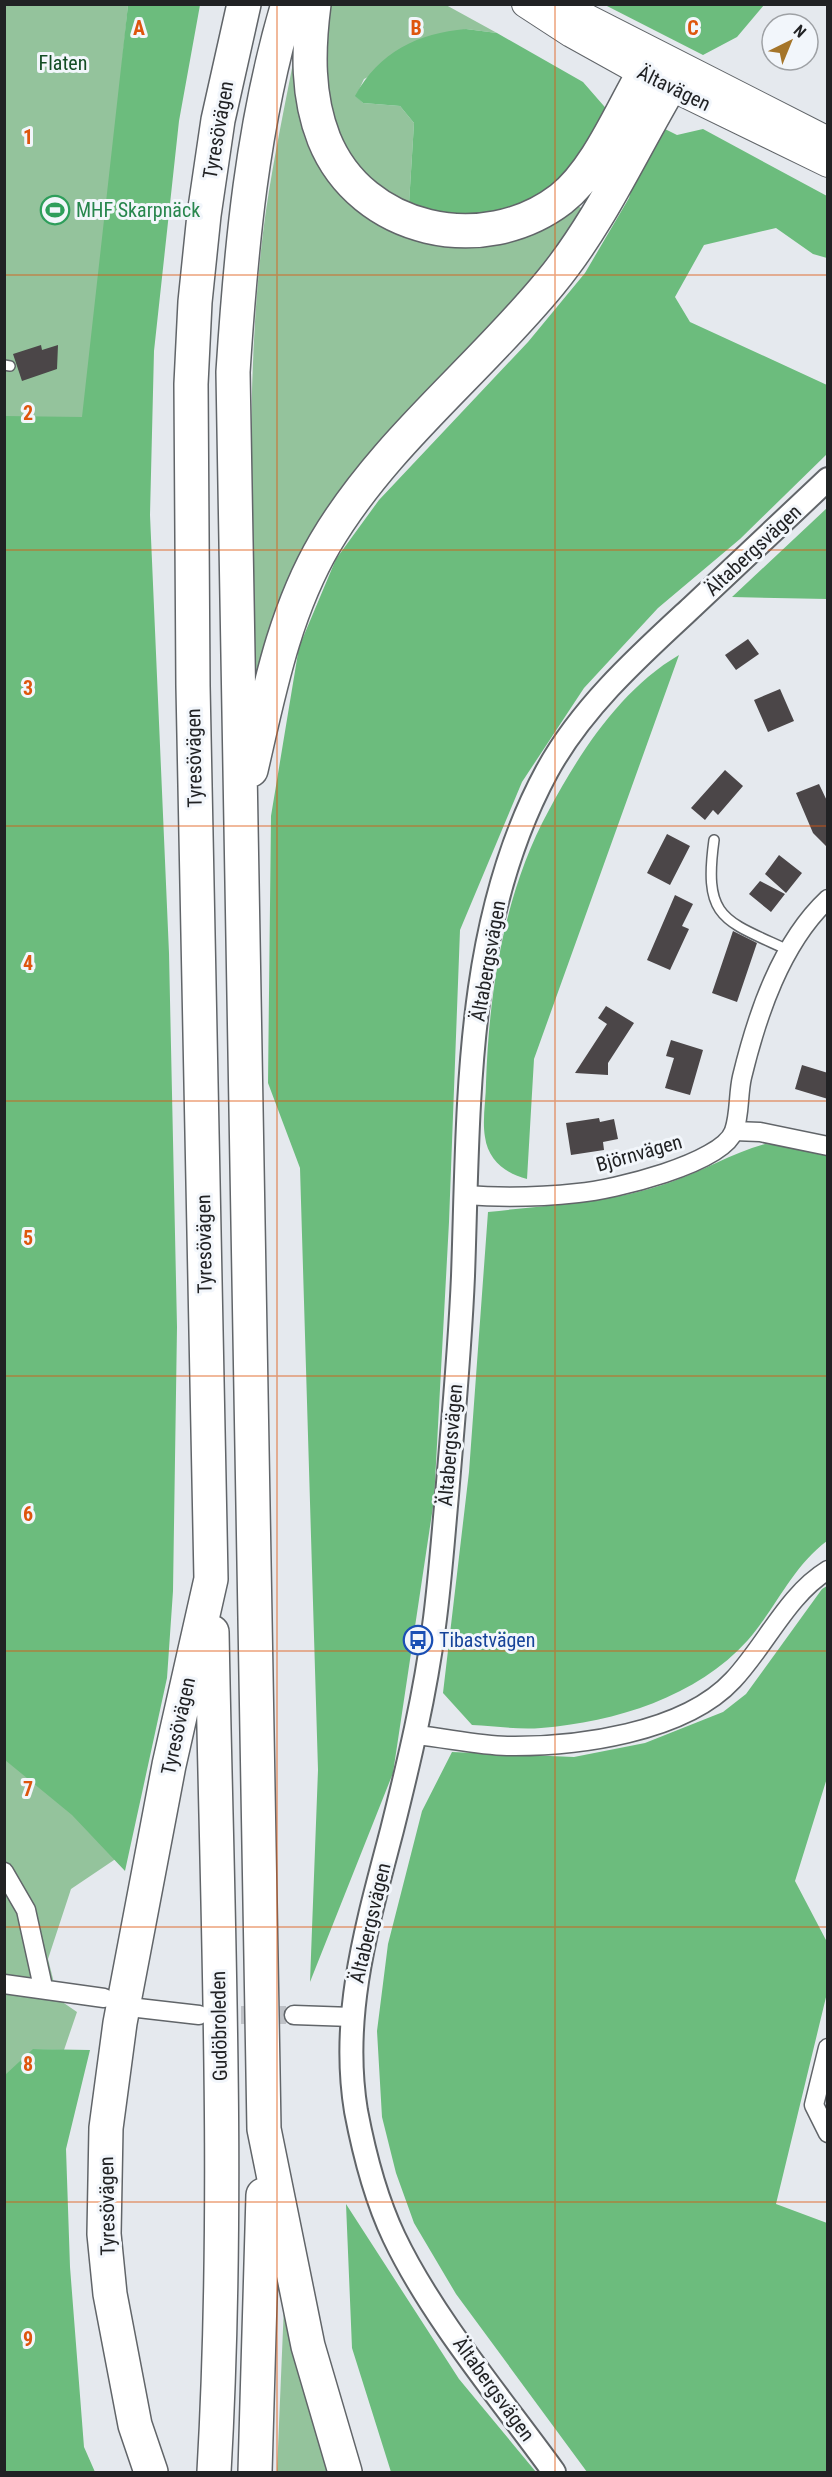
<svg xmlns="http://www.w3.org/2000/svg" width="832" height="2477" font-family="'Roboto Condensed',sans-serif">
<style>
.green{fill:#94c39c}
.forest{fill:#6cbc7d}
.building{fill:#4b4648}
.lines{fill:none;stroke-linecap:round;stroke-linejoin:round}
.minor-tunnel{stroke:#bec1c6;stroke-width:18;stroke-dasharray:18 9;stroke-linecap:butt}
.service-casing{stroke:#616569;stroke-width:12}
.minor-casing{stroke:#616569;stroke-width:21}
.tertiary-casing{stroke:#616569;stroke-width:26}
.secondary-casing{stroke:#616569;stroke-width:28}
.motorway-casing{stroke:#616569;stroke-width:36}
.service{stroke:#fff;stroke-width:9}
.minor{stroke:#fff;stroke-width:18}
.tertiary{stroke:#fff;stroke-width:22}
.secondary{stroke:#fff;stroke-width:26}
.motorway{stroke:#fff;stroke-width:33}
.grid{fill:none;stroke:#de560d;stroke-width:1.5;stroke-opacity:0.55}
.labels{text-anchor:middle;stroke-width:6;stroke-linejoin:round;paint-order:stroke}
.park-label{font-size:20px;fill:#134d25;stroke:#f2f6fb}
.street-label{font-size:20px;fill:#212224;stroke:#f2f6fb}
.leisure-label{font-size:20px;fill:#27864d;stroke:#f2f6fb;text-anchor:start}
.transit-label{font-size:20px;fill:#164399;stroke:#f2f6fb;text-anchor:start}
.grid-label{font-size:20px;text-anchor:middle;font-weight:bold;fill:#de560d;stroke:#f2f6fb;stroke-width:6;stroke-linejoin:round;paint-order:stroke}
</style>
<rect width="100%" height="100%" fill="#e5e9ee"/>
<path class="green" d="M5,5h123l-45,451 37,1400 -49,33 -23,70 10,40 19,13 -13,38 -30,-1 -29,423z
M329,5h117l51,28 -31,-4 -102,50 -8,17 7,7 37,3 14,17 -5,81c-80,-34 -93,-122 -80,-199z
M293,63c2,27 4,56 14,81 37,89 151,129 236,85 12,-6 23,-16 33,-24l12,7 -42,58 -156,167 -135,268c-2,-156 -11,-316 8,-472 7,-57 19,-113 30,-170z
M284,2305l46,167h-53z"/>
<path class="forest" d="M128,5h72l-21,116 -25,230 -4,164 19,438 8,374 -4,264 -6,87 -42,193 -53,-56 -67,-55 -1,-1344 78,1z
M605,5h159l-27,32 -34,18z
M466,29l31,4 86,49 27,31c-13,19 -29,49 -45,65 -43,39 -103,47 -156,26l5,-81 -14,-17 -37,-3 -8,-7c24,-44 63,-63 111,-67z
M659,126l18,9 26,-6 124,67v62l-14,-4 -37,-26 -72,17 -29,52 15,25 137,63v69l-87,85 -82,69 -74,80 -62,94 -62,148 -11,292 -15,278 -41,273 -83,209 8,-212 -18,-602 -32,-85 3,-267 28,-169 37,-88 43,-59 149,-158 57,-69 44,-75 16,-55z
M827,508v91l-95,-2z
M679,655l-145,404 -7,120c-21,-5 -39,-19 -42,-42 -3,-17 1,-37 1,-54 3,-92 18,-191 63,-273 31,-58 72,-121 130,-155z
M765,1144l35,3 27,9v385c-35,26 -51,67 -79,99 -51,57 -133,82 -207,88 -22,2 -46,-2 -69,-3l-29,-32 26,-221 19,-260c61,-7 125,-9 183,-30 32,-11 61,-29 94,-38z
M827,1586v192l-32,103 32,61v51l-51,211 51,19v249h-240l-131,-178 -42,-71 -18,-50 -14,-56 -5,-86 11,-87 34,-133 30,-59 122,5 71,-14 78,-31 23,-18 76,-105z
M33,2049l57,1 -24,99 4,118 14,180 11,25h-90v-397z
M346,2204l113,175 77,93h-145l-39,-124z"/>
<path class="building" d="M41,345l1,5 16,-5 -1,24 -35,12 -9,-27z
M748,639l11,15 -23,16 -11,-15z
M780,689l14,32 -26,11 -14,-32z
M725,770l18,16 -25,29 -5,-5 -8,10 -14,-12z
M819,784l9,19v45l-15,-15 -17,-40z
M667,834l23,12 -20,39 -23,-12z
M779,855l23,18 -16,20 -21,-19z
M760,881l25,13 -14,18 -22,-18z
M675,895l18,9 -11,22 7,3 -19,41 -23,-10z
M733,931l24,12 -20,59 -25,-9z
M606,1006l28,17 -26,40v12l-33,-2 32,-49 -9,-6z
M671,1040l32,10 -13,45 -25,-7 9,-30 -8,-2z
M802,1065l26,8v26l-33,-10z
M599,1118l1,4 14,-3 4,20 -15,3 1,8 -33,5 -5,-32z"/>
<g class="lines">
<path class="minor-tunnel" d="M214,2015h80"/>
<g class="service-casing">
<path id="service" d="M4,365l6,1
M714,840c-11,80 10,80 76,111"/>
</g>
<g class="minor-casing">
<path id="minor" d="M734,1131l26,1 68,14
M465,1195c37,3 76,2 113,-2 34,-3 144,-29 156,-62 6,-17 4,-37 8,-54 15,-62 39,-134 86,-178
M416,1735c30,3 61,10 91,11 69,1 177,-13 226,-66 33,-35 54,-85 95,-110
M4,1872l22,38 17,77
M4,1984l100,14
M138,2008l61,7
M294,2015l58,2
M828,2048l-14,57 14,28"/>
</g>
<g class="tertiary-casing">
<path id="tertiary" d="M554,2472c-52,-72 -122,-155 -160,-235 -19,-40 -30,-84 -38,-126 -16,-97 12,-189 36,-281 17,-68 33,-135 42,-204 6,-44 9,-88 13,-131 6,-73 13,-146 16,-219 6,-169 1,-352 84,-505 35,-64 92,-115 145,-164 45,-42 90,-85 136,-128"/>
</g>
<g class="secondary-casing">
<path id="secondary" d="M525,4l46,30 72,40 185,90
M561,4l267,136"/>
</g>
<g class="motorway-casing">
<path id="motorway" d="M288,4c-36,121 -47,244 -55,368l31,1757 44,217 37,126
M314,4c-6,46 -7,92 10,135 38,94 160,119 237,60 35,-27 60,-87 82,-125
M251,770c18,-78 33,-157 74,-227 59,-100 152,-171 225,-260 49,-59 81,-131 120,-197
M212,1632c5,280 18,561 2,840
M151,2472l-16,-47 -25,-131 -6,-60 2,-106 14,-105 49,-258 42,-186 -18,-893 -2,-302 4,-82 9,-87 14,-95 26,-116
M255,2472l8,-277"/>
</g>
<use href="#service" class="service"/>
<use href="#minor" class="minor"/>
<use href="#tertiary" class="tertiary"/>
<use href="#secondary" class="secondary"/>
<use href="#motorway" class="motorway"/>
</g>
<path class="grid" d="M277,4v2468M555,4v2468M4,275h824M4,550h824M4,826h824M4,1101h824M4,1376h824M4,1651h824M4,1927h824M4,2202h824"/>
<defs>
<g id="stadium-ring" transform="scale(1.5)"><circle r="9.5" fill="#f2f6fb" stroke="#2e9e5b" stroke-width="1.5"/><path d="M0-5a6.5 5 0 1 0 0 10a6.5 5 0 1 0 0-10ZM-3.5-1.8h7v3.6h-7Z" fill="#2e9e5b"/></g>
<g id="bus-ring" transform="scale(1.5)"><circle r="9.5" fill="#f2f6fb" stroke="#1a4fb4" stroke-width="1.5"/><path d="M-5-6H5V4H4V6H2V4H-2V6H-4V4H-5ZM-3.5-4V0h7V-4ZM-3.5 1.2v1.5H-2V1.2ZM2 1.2v1.5H3.5V1.2Z" fill="#1a4fb4"/></g>
</defs>
<g fill-rule="evenodd">
<use href="#stadium-ring" x="55" y="210"/>
<use href="#bus-ring" x="418" y="1640"/>
</g>
<g class="labels">
<g class="park-label">
<text x="63" y="70">Flaten</text>
</g>
<g class="street-label">
<text transform="translate(674 88) rotate(26)" y="7">Ältavägen</text>
<text transform="translate(218 130) rotate(-80)" y="7">Tyresövägen</text>
<text transform="translate(753 550) rotate(-43)" y="7">Ältabergsvägen</text>
<text transform="translate(194 758) rotate(-91)" y="7">Tyresövägen</text>
<text transform="translate(488 961) rotate(-80)" y="7">Ältabergsvägen</text>
<text transform="translate(639 1153) rotate(-16)" y="7">Björnvägen</text>
<text transform="translate(204 1244) rotate(-91)" y="7">Tyresövägen</text>
<text transform="translate(450 1445) rotate(-85)" y="7">Ältabergsvägen</text>
<text transform="translate(178 1726) rotate(-78)" y="7">Tyresövägen</text>
<text transform="translate(370 1923) rotate(-77)" y="7">Ältabergsvägen</text>
<text transform="translate(219 2026) rotate(-91)" y="7">Gudöbroleden</text>
<text transform="translate(107 2206) rotate(-91)" y="7">Tyresövägen</text>
<text transform="translate(494 2389) rotate(54)" y="7">Ältabergsvägen</text>
</g>
<g class="leisure-label">
<text x="76" y="217">MHF Skarpnäck</text>
</g>
<g class="transit-label">
<text x="439" y="1647">Tibastvägen</text>
</g>
</g>
<g class="grid-label">
<text x="139" y="35">A</text>
<text x="416" y="35">B</text>
<text x="693" y="35">C</text>
<text x="28" y="144">1</text>
<text x="28" y="420">2</text>
<text x="28" y="695">3</text>
<text x="28" y="970">4</text>
<text x="28" y="1245">5</text>
<text x="28" y="1521">6</text>
<text x="28" y="1796">7</text>
<text x="28" y="2071">8</text>
<text x="28" y="2346">9</text>
</g>
<rect width="832" height="2477" fill="none" stroke="#212224" stroke-width="12"/>
<g transform="translate(790 42) rotate(43)"><circle r="28" fill="#f2f6fb" stroke="#9ea1a5" stroke-width="1.5"/>
<path d="M0-4.5L10 22L0 15L-10 22Z" fill="#a5752a"/>
<text y="-9" font-size="16" font-weight="bold" text-anchor="middle" fill="#212224">N</text>
</g>
</svg>
